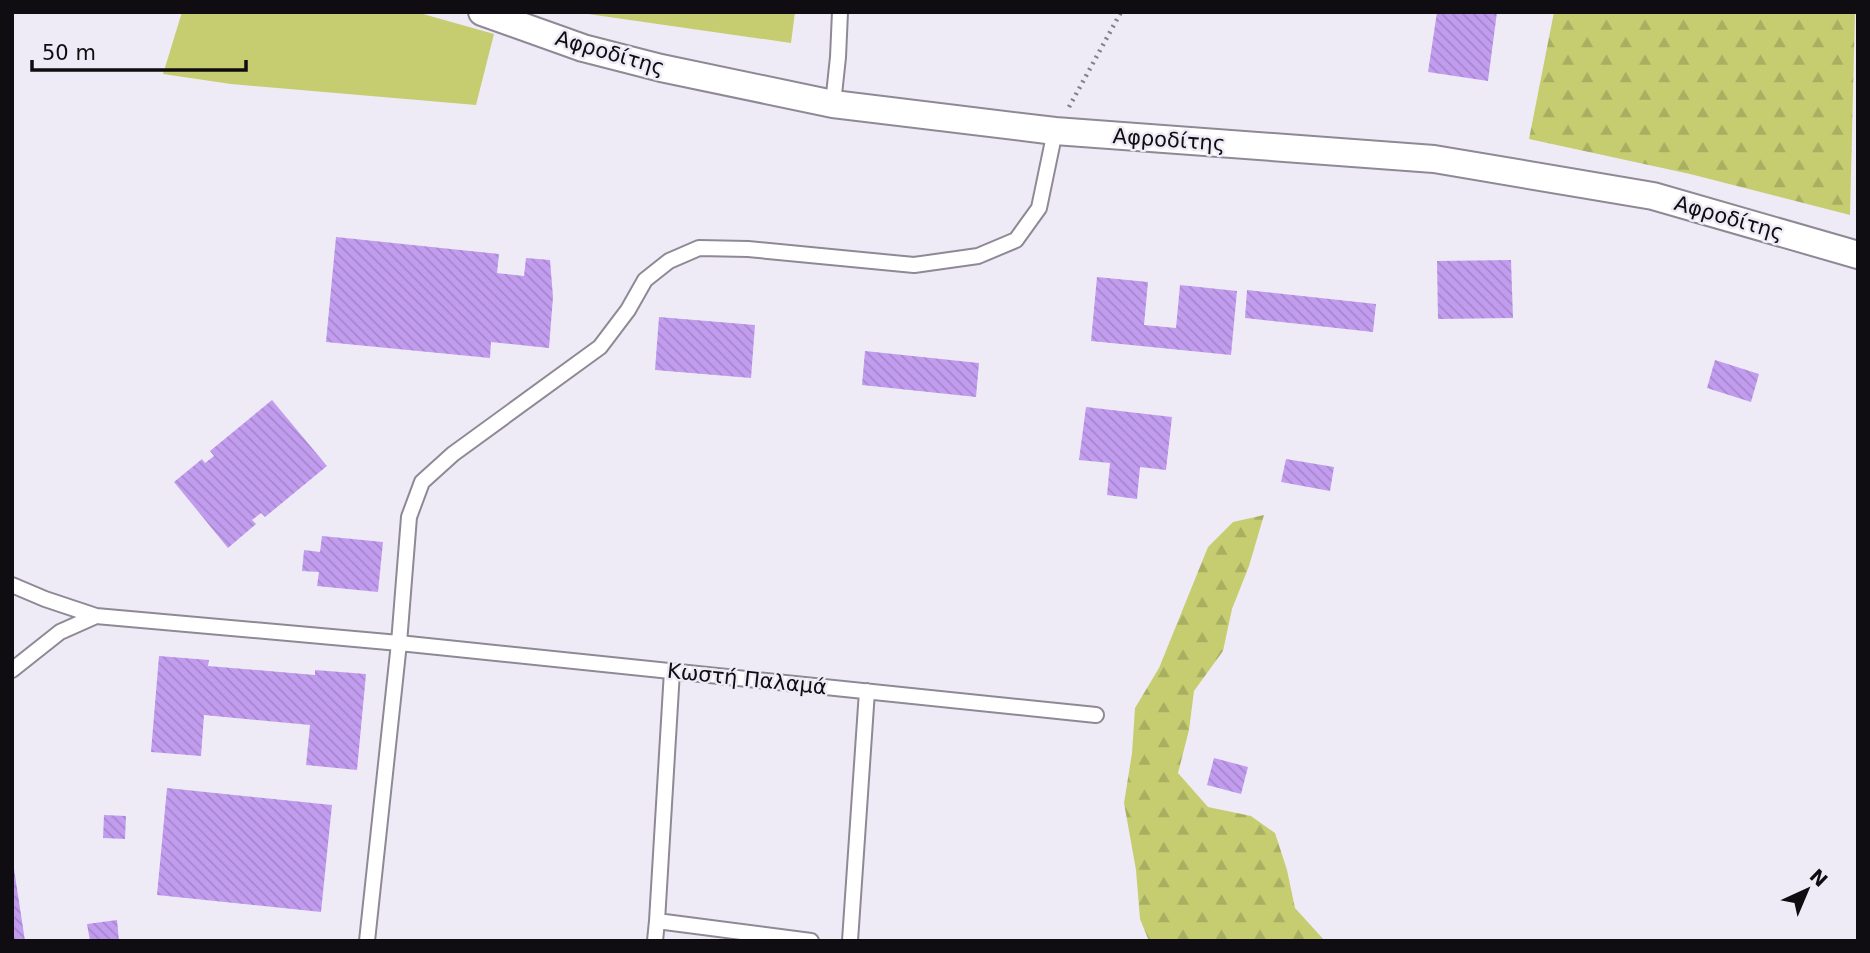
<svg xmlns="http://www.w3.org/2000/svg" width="1870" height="953" font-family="'DejaVu Sans',sans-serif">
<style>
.forest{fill:url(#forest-firs)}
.pitch{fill:#c6cd71}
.building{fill:url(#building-back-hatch)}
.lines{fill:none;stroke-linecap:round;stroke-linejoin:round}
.service-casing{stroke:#8e8994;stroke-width:18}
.minor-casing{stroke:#8e8994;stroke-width:30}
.path{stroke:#827f86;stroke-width:4.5;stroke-dasharray:2 5;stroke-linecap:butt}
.service{stroke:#fff;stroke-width:14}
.minor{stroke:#fff;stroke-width:26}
.labels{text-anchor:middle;stroke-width:5;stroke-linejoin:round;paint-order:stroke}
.street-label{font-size:21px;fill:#0f0d11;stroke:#efebf6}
</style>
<defs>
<pattern id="forest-firs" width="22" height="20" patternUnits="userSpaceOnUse" patternTransform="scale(1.75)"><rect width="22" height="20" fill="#c6cd71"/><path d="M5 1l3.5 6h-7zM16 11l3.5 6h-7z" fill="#a9af61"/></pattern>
<pattern id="building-back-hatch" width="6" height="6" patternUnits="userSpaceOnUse" patternTransform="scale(1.75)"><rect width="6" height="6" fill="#c29def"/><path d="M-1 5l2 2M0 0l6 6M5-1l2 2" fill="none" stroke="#a686cc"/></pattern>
</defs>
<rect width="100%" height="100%" fill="#efebf6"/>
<path class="forest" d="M1554,12h301l-5,203 -160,-41 -161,-35z
M1264,515l-15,51 -17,43 -9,42 -29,40 -5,39 -11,43 30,34 43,9 24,17 12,37 8,38 30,33h-176l-9,-22 -4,-49 -12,-67 8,-50 3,-45 24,-40 49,-121 25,-25z"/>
<path class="pitch" d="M182,12h234l78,22 -18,71 -245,-21 -68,-10z
M574,12h221l-4,31z"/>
<path class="building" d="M1437,12h60l-9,69 -60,-9z
M336,237l163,17 -2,19 27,3 2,-18 24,2 3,37 -4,51 -58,-6 -1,16 -164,-16z
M1511,260l2,58 -75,1 -1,-58z
M1097,277l51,5 -4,43 32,3 4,-43 57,6 -6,64 -140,-14z
M1247,290l129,14 -3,28 -128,-14z
M659,317l96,8 -4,53 -96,-8z
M865,351l114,12 -3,34 -114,-12z
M1715,360l44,14 -8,28 -44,-14z
M272,400l55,66 -62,51 -4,-4 -9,7 4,4 -28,24 -54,-66 28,-23 3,4 9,-7 -4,-5z
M1086,407l86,10 -6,53 -26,-3 -3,32 -30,-4 3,-32 -31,-3z
M1286,459l48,8 -4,24 -49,-9z
M322,536l61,6 -5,50 -61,-6 2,-14 -17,-1 2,-21 16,2z
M159,656l50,4 -1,6 107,9v-5l51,4 -9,96 -51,-5 4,-40 -106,-10 -3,41 -50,-4z
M1214,758l34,9 -7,27 -34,-9z
M167,788l165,17 -11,107 -164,-17z
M104,815l22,1 -1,23 -22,-1z
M12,869h2l11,72h-13z
M117,920l2,21h-29l-3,-17z"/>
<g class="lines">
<g class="service-casing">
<path id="service" d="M833,104l5,-47 2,-45
M12,585l33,14 51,17 303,27 697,72
M12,670l48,-38 36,-16
M657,921l15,-250
M367,941l32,-298 10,-126 13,-35 31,-28 147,-107 28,-37 17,-30 24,-19 30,-13 49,1 166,16 64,-9 38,-16 23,-32 16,-77
M655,941l2,-20 154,20
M850,941l17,-250"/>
</g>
<g class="minor-casing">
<path id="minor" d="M482,12l101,36 78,20 172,36 222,27 379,28 219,37 205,59"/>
</g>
<path class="path" d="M1069,107l52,-95"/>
<use href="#service" class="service"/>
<use href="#minor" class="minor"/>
</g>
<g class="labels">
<g class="street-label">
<text transform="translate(610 53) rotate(16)" y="7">Αφροδίτης</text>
<text transform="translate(1169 140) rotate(4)" y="7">Αφροδίτης</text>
<text transform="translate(1729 218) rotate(16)" y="7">Αφροδίτης</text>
<text transform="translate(747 679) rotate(6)" y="7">Κωστή Παλαμά</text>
</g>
</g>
<rect width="1870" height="953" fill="none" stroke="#0f0d11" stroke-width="28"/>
<g transform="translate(1807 890) rotate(44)" stroke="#efebf6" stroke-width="5" paint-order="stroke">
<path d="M0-5L12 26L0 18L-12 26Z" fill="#0f0d11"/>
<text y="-10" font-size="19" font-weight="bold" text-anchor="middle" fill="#0f0d11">N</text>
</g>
<path d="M32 60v10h214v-10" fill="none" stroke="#0f0d11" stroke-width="3.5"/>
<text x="42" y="60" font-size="21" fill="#0f0d11" stroke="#efebf6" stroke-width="5" paint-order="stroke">50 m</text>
</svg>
